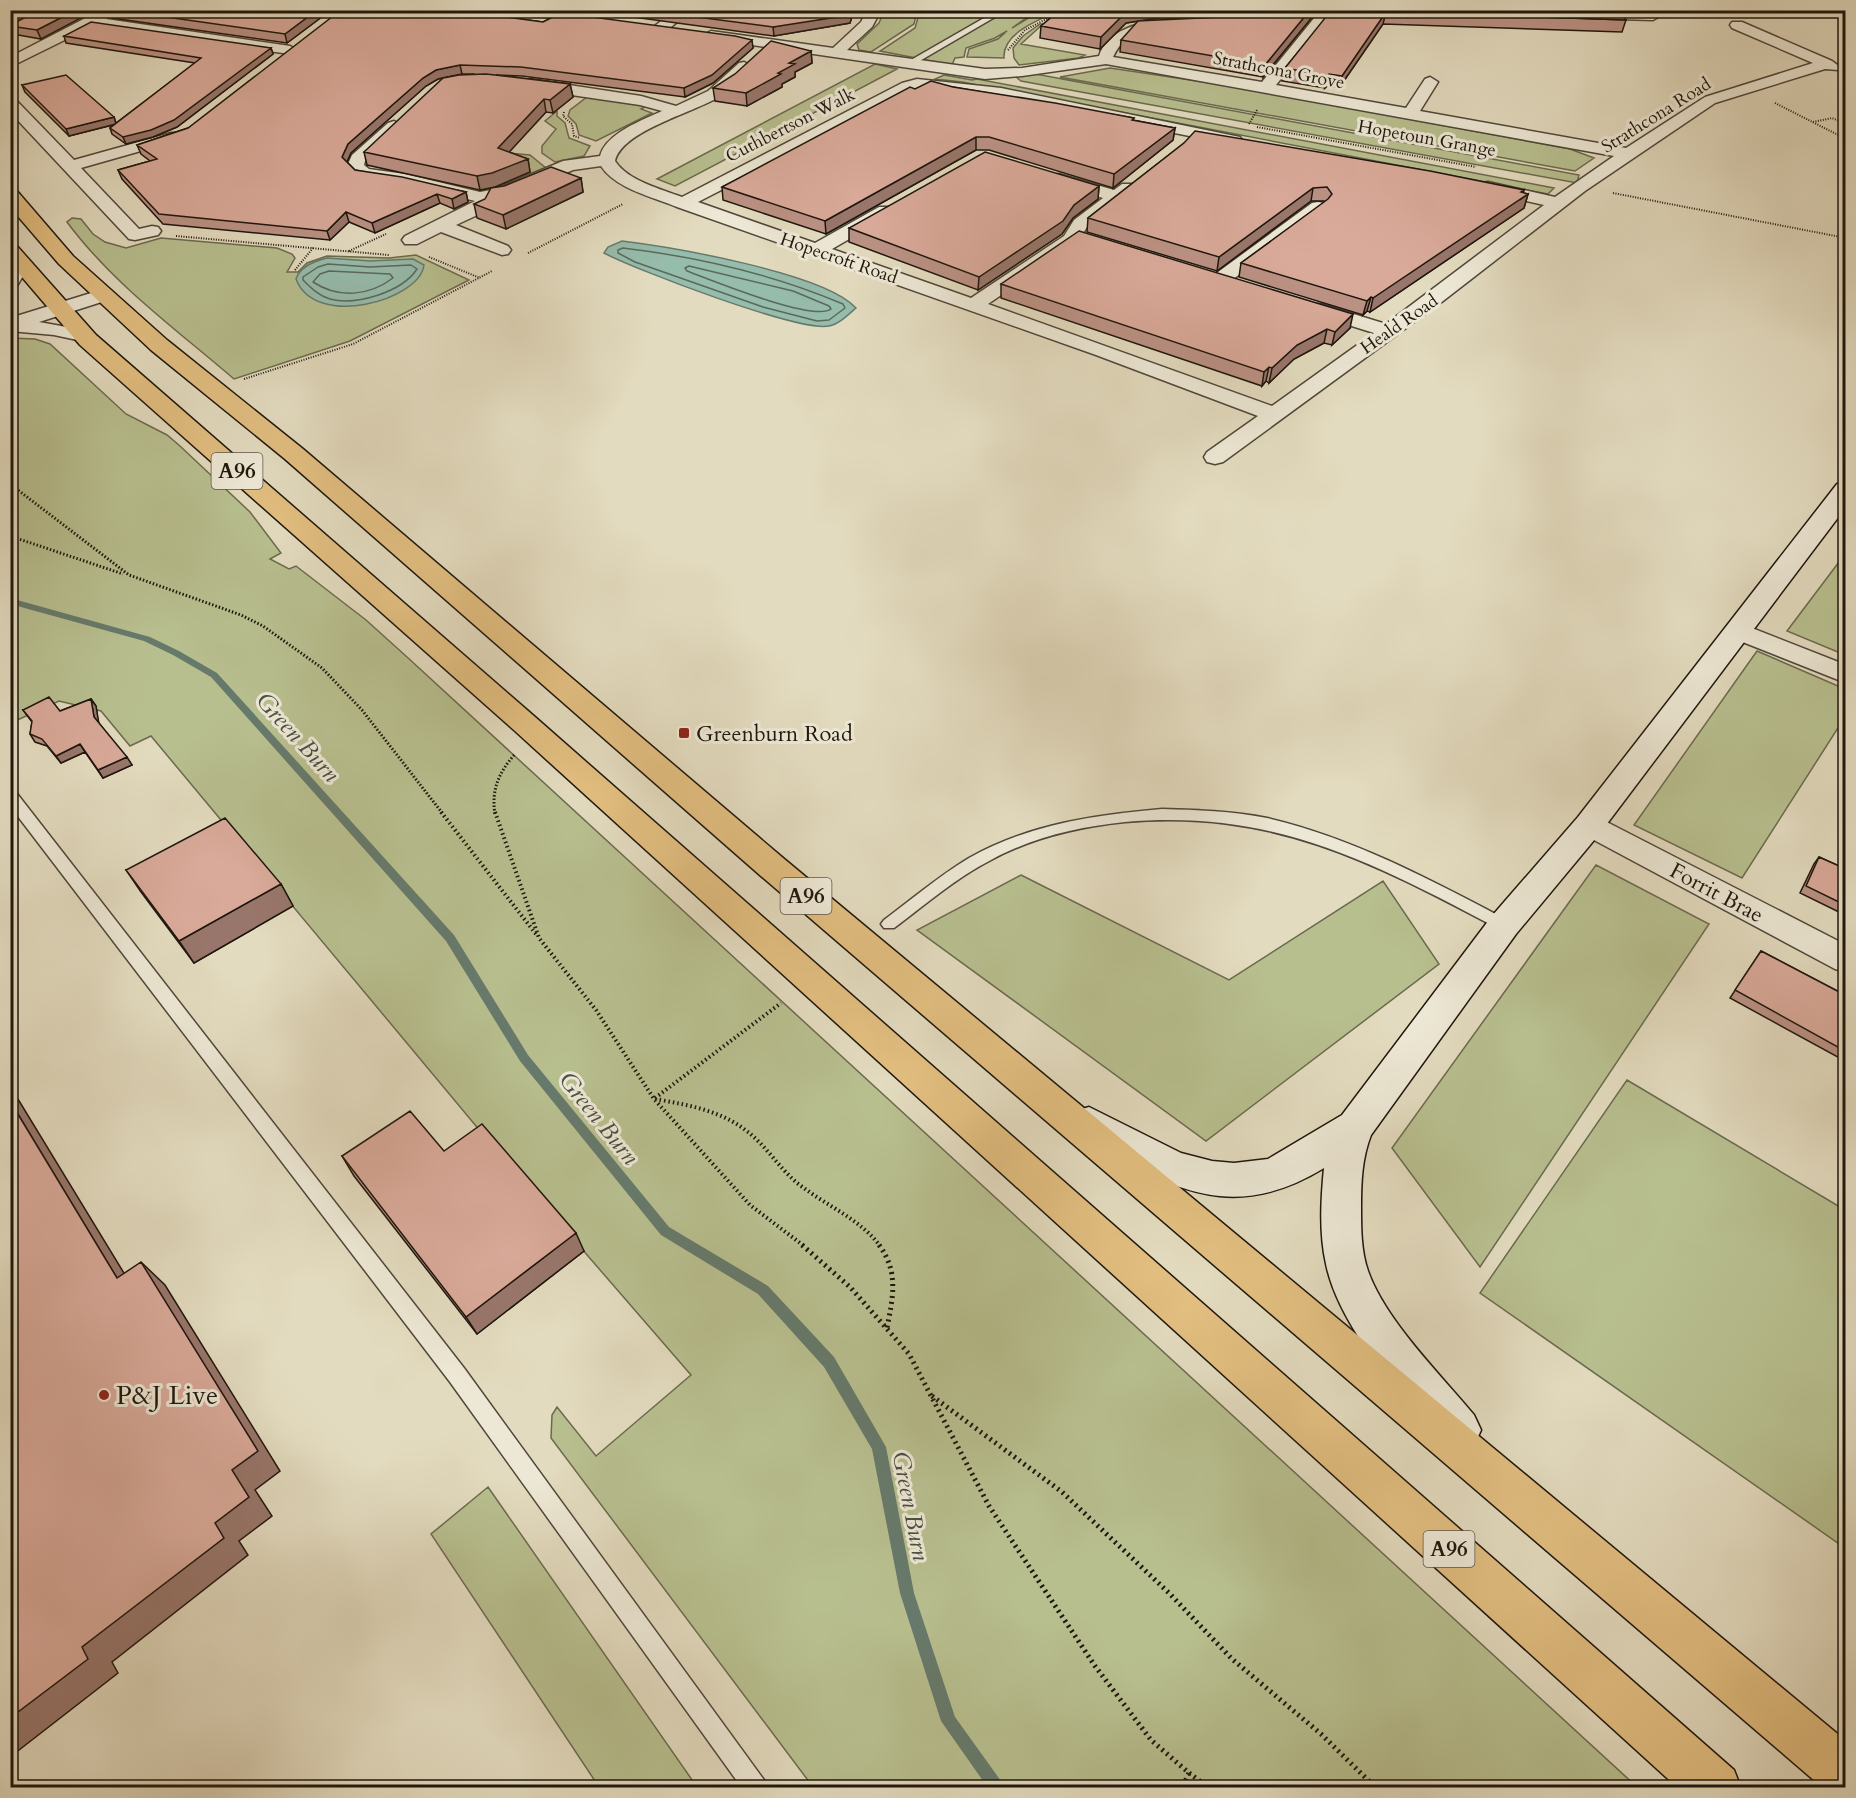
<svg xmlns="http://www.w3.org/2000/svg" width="1856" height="1798" font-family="Cardo,serif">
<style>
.green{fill:#b8bf8f;stroke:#6b6a4e;stroke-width:1.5}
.water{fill:#96bcac;stroke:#667a6c;stroke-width:1.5}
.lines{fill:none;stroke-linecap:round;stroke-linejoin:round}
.shore{stroke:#5a695c;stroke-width:1.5}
.stream{fill:#667a6c;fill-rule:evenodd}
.lane-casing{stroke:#4f473a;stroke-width:3}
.street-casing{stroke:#4f473a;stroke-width:3}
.secondary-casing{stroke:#1e160d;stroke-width:3}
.primary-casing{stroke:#1e160d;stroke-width:3}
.path-far3{stroke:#1e160d;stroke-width:2;stroke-dasharray:1 1.5;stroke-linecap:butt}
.path-far2{stroke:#1e160d;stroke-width:3;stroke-dasharray:1.5 2;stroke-linecap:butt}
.path-far1{stroke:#1e160d;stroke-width:4;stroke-dasharray:1.5 3;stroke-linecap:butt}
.path{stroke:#1e160d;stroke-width:5;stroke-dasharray:2 4;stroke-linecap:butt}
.lane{fill:#ede8d5;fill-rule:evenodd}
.street{fill:#ede8d5;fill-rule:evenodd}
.secondary{fill:#ede8d5;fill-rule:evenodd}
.primary{fill:#e2be80;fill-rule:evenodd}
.wall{fill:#bb9184;stroke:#1e160d;stroke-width:1.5}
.shaded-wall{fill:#98766b;stroke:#1e160d;stroke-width:1.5}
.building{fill:#d9a999;stroke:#1e160d;stroke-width:1.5}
.poi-dot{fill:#8f2418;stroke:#ede8d5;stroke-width:2}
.labels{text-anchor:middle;stroke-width:6;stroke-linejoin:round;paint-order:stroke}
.far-street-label{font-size:18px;fill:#1e160d;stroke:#ede8d5}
.shield{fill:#ede8d5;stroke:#5c5549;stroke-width:1.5}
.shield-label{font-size:21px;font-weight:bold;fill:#1e160d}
.poi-label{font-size:22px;fill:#1e160d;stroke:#ede8d5;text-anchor:start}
.street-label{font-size:22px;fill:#1e160d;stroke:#ede8d5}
.water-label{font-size:24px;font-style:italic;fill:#485045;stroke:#ede8d5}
.near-poi-label{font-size:27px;fill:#1e160d;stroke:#ede8d5;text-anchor:start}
</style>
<rect width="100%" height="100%" fill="#e3dbbf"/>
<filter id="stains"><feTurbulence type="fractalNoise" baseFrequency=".00333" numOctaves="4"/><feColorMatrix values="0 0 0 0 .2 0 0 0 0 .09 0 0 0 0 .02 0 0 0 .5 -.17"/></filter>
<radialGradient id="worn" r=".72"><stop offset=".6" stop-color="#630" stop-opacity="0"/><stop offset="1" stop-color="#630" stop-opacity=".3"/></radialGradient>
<path class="green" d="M884,11h33l-3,13 -43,28 -12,-2 -2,-6 22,-21z
M920,11h116l-24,17 28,-17h19c-19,8 -57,22 -55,47l-37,-1 2,-8 29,-10 9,-8 -12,7 -29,10 -2,9 -9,1 -3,7 -72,-14 35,-23z
M1040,24h3l-22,20 64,11 -6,3 -60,7 -5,-7 -1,-10 10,-12z
M875,64l22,5 -222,117 -18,-7z
M1110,68l114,17 346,64 24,9 -19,13 -515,-94z
M1030,73l549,102 -2,8 -556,-102 -5,-4z
M944,75l28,5 5,-1 577,109 -6,6 -506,-97 -80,-15 -27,-3z
M587,97l60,9 -6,3 11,4 -56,28 -17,-6 -3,-11 -8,-8 2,-6z
M557,111v5l8,7 4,15 21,8 -6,10 -29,6 -13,-9v-7l14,-17 -11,-8z
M507,153l23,2 16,13c-27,12 -51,30 -81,21l19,-5z
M72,218l9,1 12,15 12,8 21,6 35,-10 116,10 15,6 3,4 -8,14h11l9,-9 20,-7 62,2 27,-3 53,25 -119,61 -116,38c-57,-49 -122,-96 -167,-157z
M10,338l25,1 15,5 76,70 41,21 13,11 70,66 31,41 -11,6 19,10 7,-3 70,54 41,37 1230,1130h-824l-262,-349 1,-23 5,-8 39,49 95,-81 -200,-231 -340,-408 -21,10 -29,-35 -42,-10 -46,21 -2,-3z
M1845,554l1,101h-1l-58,-24z
M1757,651l88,38v28l-103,161 -108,-53z
M1596,865l113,59 -229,343 -88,-119z
M1021,875l208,105 154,-99 56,83 -233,177 -289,-211z
M1627,1080l218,130v338l-365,-255z
M488,1487l209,300h-98l-168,-253z"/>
<path class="water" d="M622,241c49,6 203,32 234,67 -8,7 -17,16 -27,18 -30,6 -193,-56 -225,-73l4,-6z
M327,258l43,3 43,-2 11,6c-4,35 -109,65 -128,14 4,-13 19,-18 31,-21z"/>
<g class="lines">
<path class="shore" d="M623,248c76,9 149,26 220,56l2,4 -16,12 -12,1 -54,-14 -128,-45 -17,-9v-3z
M328,264l42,3 41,-2 6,4c-15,23 -61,37 -87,30 -11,-3 -19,-11 -27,-19v-3l15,-10z
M689,266l104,25 36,15 2,3c-18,13 -120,-29 -144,-38l-2,-3z
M329,271l61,3 3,4c-24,18 -54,21 -80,4l7,-8z"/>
<path class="stream" d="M10,598l140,39 29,14 38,22 237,262 74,120 141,172 99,59 66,71 52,90 28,146 41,124 51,71h-18l-47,-67 -41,-128 -28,-144 -48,-82 -66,-73 -97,-59 -141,-174 -74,-120 -235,-264 -38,-22 -29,-14 -134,-37z"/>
<g class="lane-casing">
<path id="lane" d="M998,10h9l-96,56 -7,-2z
M10,790l5,1 449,577 300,412 3,8h-25l-292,-406 -440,-576z
M1162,809c35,1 70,2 105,9 86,20 164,62 242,103l3,4 -3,4h-10c-127,-67 -226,-120 -374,-107 -47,5 -92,15 -134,38 -35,18 -65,44 -97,68h-10l-3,-4 3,-4c28,-21 55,-44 85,-62 60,-34 126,-43 193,-49z"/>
</g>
<g class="street-casing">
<path id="street" d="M101,10l15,2 -10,7 184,27 7,4 -7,4 -197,-28 -83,41v-10z
M474,10h16l-13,9 -7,-4z
M517,10c18,0 67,-3 79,9l-7,4 -65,-9z
M675,10h17l-26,21h-10l-2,-3 2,-3z
M867,10h14l-9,17 -25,23 138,19 37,-1 77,-12c8,-25 39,-34 63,-36 7,0 12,-1 17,4l-2,3c-25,6 -50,0 -64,30l149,25 53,-65 9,-7h26l-15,5 -10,8 -49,62 130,23 19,-29 5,-2 8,5 -18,29 206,37 79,-51 108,-34 -81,-35 -2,-3 2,-3h10l90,39 8,6 -2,3 -13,-1 -110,34 -130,88 -142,110 -220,161 -8,2 -8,-2 -3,-5 3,-5 51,-36 -162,-61 -419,-148c-24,-10 -61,-18 -76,-41l-28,4 -67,28 -13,2 -7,11 -30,14 52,21 3,4 -3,4 -6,1 -61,-23 -24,12h-12l-3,-4 3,-4 70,-35 -70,-17 -47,-7 -11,-11 5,-11 36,-32 6,-2 8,5 -37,35 -1,4 5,4 36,5 75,18 16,-3 67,-28 37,-5c6,-23 43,-36 62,-45l-22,-6 -110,-16 -5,-2 -3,-3 3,-3 5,-2 111,17 35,10 32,-15 31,-28 5,-1 7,4c-8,11 -22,25 -34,32 -25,15 -95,33 -102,63 13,20 46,28 67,36l220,-114 15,-4 84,9 239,49 2,3 -8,5 -233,-47 -84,-9 -219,113 117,41 64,-36h12l3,4 -3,4 -59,34 139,49 93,-62 10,-16 29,-22 -50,-15 -2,-4 2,-4 6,-1 55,16 8,-6h12l3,4 -3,4 -47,35 -10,16 -89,61 284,102 102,-73 -67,-21 -3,-4 3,-4h14l65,20 158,-119 -62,-14 -3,-4 3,-4 6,-1 67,15 59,-41 -508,-92 -84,12 -37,3 -274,-40 -7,-4 7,-4 122,17 28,-26z
M1579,10l74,2 7,4 -7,4 -71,-2 -7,-4z
M10,97l5,2 59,61 97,-27h12l2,3 -2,3 -102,29 58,61 13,-3 6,1 3,4 -3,4 -23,5 -6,-1 -119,-127z
M1318,202l6,1 3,4 -3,4 -96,72h-14l-2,-4 2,-4 98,-72z
M21,258l7,2 2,4 -13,22 -7,2v-22l4,-6z
M104,289l7,2 3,4 -3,4 -72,23 50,9 3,4 -3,4 -7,2 -28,-6 -44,-4v-13z
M1739,623l107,42v18l-116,-46 -4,-6 4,-6z
M1589,815l10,3 247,127v27l-11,-3 -256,-137 -4,-7 4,-7z"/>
</g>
<g class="secondary-casing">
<path id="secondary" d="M1846,482v25l-246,326 -84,101 -145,201c-9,23 -10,47 -10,72 0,21 0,44 7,64 17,49 73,104 106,144l7,15 -7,15 -15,7c-5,-2 -12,-4 -17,-8 -9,-9 -18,-21 -26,-32 -34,-40 -79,-95 -90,-148 -7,-31 -5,-65 -2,-96 -77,47 -132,31 -207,-10 -17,-9 -38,-17 -47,-35l6,-12 13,-4 92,46 31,8 22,2 34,-4 74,-44 150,-199 86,-99 259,-333z"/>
</g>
<g class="primary-casing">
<path id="primary" d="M10,189l7,2 56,65 94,84 136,109 480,409 1063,883v47h-23l-1062,-912 -476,-417 -134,-109 -92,-86 -49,-57z
M10,244l7,2 79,89 439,382 1199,1053 7,18h-63l-1163,-1057 -435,-386 -70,-82z"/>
</g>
<path class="path-far3" d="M1008,50l17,-20 39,-20
M1775,103l71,36
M564,112l-1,4 9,8 2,12 6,2
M1813,122l19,-4 9,4 5,-1
M1249,124l8,-14
M1257,127l219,40
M1613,193l233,45
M176,236l213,19
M349,251l37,-17
M528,253l95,-49
M429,257l51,21
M295,270l18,-22
M244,379l109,-35 139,-73"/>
<path class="path-far2" d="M10,484l119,91 112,40 22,11 59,42 40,42 81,104
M10,536l113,38
M495,814c-4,-24 4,-42 20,-60"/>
<path class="path-far1" d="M441,812l95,122
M495,812l44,126 57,72 58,89 96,106 54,41
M655,1098l126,-95
M655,1099c39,7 75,13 104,43 15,15 27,34 45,46 25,19 57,32 76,58"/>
<path class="path" d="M802,1245l48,42 59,67 80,152 106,160 56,74 38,33 -7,15
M879,1245c20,27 14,52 8,83
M932,1396l130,96 107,101 63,66 89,75 55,54
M1189,1773l20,15"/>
<use href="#lane" class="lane"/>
<use href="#street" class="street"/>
<use href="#secondary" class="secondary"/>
<use href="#primary" class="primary"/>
</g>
<path class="wall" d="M40,10l1,29 -28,-5 -3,-5v-4z
M109,10h222l-44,33 -175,-25z
M496,10h23v4z
M581,10h273l-4,13 -76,13z
M1060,10h260l-7,6 -50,61 -143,-25 1,-12 88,-22h-51l-32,5 -26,26 -60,-11 1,-12z
M1333,10l293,10 -4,12 -239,-8 -44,64 -12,-2 -2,2 -43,-7 3,-13z
M547,11l206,37 -40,35 -28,14 -163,-21 -26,-1 74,9 3,13 -20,16 -7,-1 -37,40 19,7 2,13 -35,15 -15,3 -113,-25 -3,-13 109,-78h-11l-24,5 -12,7 -75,67 -4,9 8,8 111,22 2,10 -14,7 -14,-6 -65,30 -26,-11 -19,18 -167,-16 -41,-45 -4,-9 32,-9 -9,-7 -4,-9 51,-17 282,-116 73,10 6,-3z
M64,36l207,12 2,6 -96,73 -24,10 -27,7 -14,-10 -2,-6 3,-3 -44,11 -44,-44 -3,-7 92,32 2,6 79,-60 -129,-20z
M811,51l1,12 -17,9v5l-13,7v3l-35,19 -32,-5 -2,-13z
M953,87l181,31 -1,2 42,8 -2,12 -60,48 -124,-38h-13l-150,84 -103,-34 -1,-13 193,-98z
M1184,143l340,47 -1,3 5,1 -4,14 -154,104 -3,-1 -4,4 -124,-38 2,-14 84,-61 -1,-1h-13l-94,70 -130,-39 1,-14z
M581,178l2,14 -77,37 -29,-11 -3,-14z
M1099,186l-1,13 -25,19 -11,16 -84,56 -129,-48v-14z
M1001,284l349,44 -18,17 -8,-2 -30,16 -25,24 -3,-2 -4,5 -261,-88z
M91,699l5,7 2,16 34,43 -29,13 -18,-26 -24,11 -14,-17 -12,-4 -5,-8 2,-12 -9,-12 37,1z
M1819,857l20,9 6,-1v50l-45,-22 14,-29z
M126,870l155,14 12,22 -99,57 -53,-71z
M1761,951l84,44v66l-115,-63z
M444,1151l140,100 -107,83 -123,-158 -12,-20z"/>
<path class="shaded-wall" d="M76,10h20l-55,29 -4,-9z
M317,10h14l-44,33 -2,-9z
M851,10h3l-4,13 -76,13 -1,-9z
M1159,10l-1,8 -32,5 -26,26 1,-12 26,-26z
M1310,10h10l-7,6 -50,61 2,-12z
M1386,12l-3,12 -44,64 3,-12z
M752,40l1,8 -40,35 -28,14 -1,-9z
M271,48l2,6 -96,73 -24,10 -27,7 -3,-7z
M811,51l1,12 -17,9v5l-13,7v3l-35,19 -1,-13 32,-20 11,-10z
M460,65l2,9 -24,5 -12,7 -75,67 -6,13 -3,-9 6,-13 75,-66 13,-8z
M1329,74l-2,12 -2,2 3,-12z
M570,84l3,13 -20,16 -3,-13z
M544,99l2,13 -45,49 -3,-13z
M114,117l2,7 -47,12 -3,-7z
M1175,128l-2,12 -60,48 1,-14z
M976,137v13l-150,84 -1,-13z
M528,159l2,13 -35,15 -15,3 -3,-14z
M581,178l2,14 -77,37 -3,-14z
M1099,186l-1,13 -25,19 -11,16 -84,56 1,-13z
M1313,188l-2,13 -94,70 2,-14z
M1524,190l-3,9 7,-5 -4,14 -154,104 3,-14z
M466,192l2,10 -14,7 -2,-10z
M437,194l3,9 -65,30 -3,-10z
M346,212l3,10 -19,18 -3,-9z
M1371,297l-4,14 -4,4 4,-14z
M1353,314l-3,14 -18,17 3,-13z
M1327,329l-3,14 -30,16 -25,24 3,-15 25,-23z
M1269,367l-3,14 -4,5 2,-14z
M91,699l5,7 3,18 -5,-7z
M80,744l5,8 -24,11 -5,-7z
M127,757l5,8 -29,13 -5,-8z
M281,884l12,22 -99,57 -15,-22z
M10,1086l131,215 -24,-23 -107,-177z
M576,1233l8,18 -107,83 -11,-17z
M141,1262l24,23 115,186 -25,19 17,26 -33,25 9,14 -136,107 6,11 -108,84v-39l72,-71 133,-124 17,-53z"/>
<path class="building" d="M40,10h36l-39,20 -27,-4v-1z
M117,10h200l-32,24z
M341,10h126l3,2 73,10 10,-5 -6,-6 188,25 17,4 -40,35 -28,13 -163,-21 -61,-2 -24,5 -13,8 -75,66 -6,13 13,13 47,7 64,15 -14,7 -15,-5 -65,29 -26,-11 -19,19 -168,-17 -41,-44 39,-11 -20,-14 51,-17z
M643,10h208l-1,5 -77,12z
M1060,10h69l-2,1 -26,26 -60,-11z
M1223,10h87l-45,55 -144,-25 17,-19 83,-4 4,-5z
M1333,10h286l7,10 -240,-8 -44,64 -13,-2 -1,2 -43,-8 44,-55z
M91,22l180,26 -97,72 -23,10 -28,7 -13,-9 91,-70 -137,-22z
M771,41l40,10 -22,12 6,1 -17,9 3,1 -35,19 -33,-5 22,-14z
M486,74l84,10 -20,16 -6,-1 -46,49 30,11 -36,14 -15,3 -113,-24 79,-74 16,-3z
M66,75l48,42 -48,12 -44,-44z
M931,81l22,6 102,16 79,15 -2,2 43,8 -61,46 -125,-37h-13l-151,84 -103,-34 188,-100 5,2z
M1195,131l235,40 94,19 -3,2 7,2 -155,104 -2,-1 -4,4 -126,-38 87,-64 4,-5 -5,-7 -14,1 -94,69 -131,-39 96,-75z
M985,152l114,34 -25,19 -11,16 -84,56 -130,-49z
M551,167l30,11 -78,37 -29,-11 11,-5 6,-11 13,-2z
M1079,231l274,83 -18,18 -8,-3 -30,16 -25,23 -3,-1 -5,5 -263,-88z
M49,697l11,14 31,-12 3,18 33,40 -29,13 -18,-26 -24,12 -14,-17 -12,-5 2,-13 -9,-11z
M225,818l56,66 -102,57 -53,-71z
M1819,857l20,9 6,-1v40l-39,-19z
M1761,951l84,44v56l-110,-61z
M10,1101l107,177 24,-16 117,189 -26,19 17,27 -34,26 9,15 -142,109 6,12 -78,59z
M410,1111l34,40 38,-27 94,109 -110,84 -124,-161z"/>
<g class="poi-dot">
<rect x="678" y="727" width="12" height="12" rx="3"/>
<circle cx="104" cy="1395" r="6"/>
</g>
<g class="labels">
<g class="far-street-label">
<text transform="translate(1279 70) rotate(11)" y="6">Strathcona Grove</text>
<text transform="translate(1656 115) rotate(-32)" y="6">Strathcona Road</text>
<text transform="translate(790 125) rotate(-27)" y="6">Cuthbertson Walk</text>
<text transform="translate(1427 138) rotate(10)" y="6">Hopetoun Grange</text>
<text transform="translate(839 258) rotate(19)" y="6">Hopecroft Road</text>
<text transform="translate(1399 324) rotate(-35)" y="6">Heald Road</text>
</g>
<g class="shield">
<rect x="211.5" y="453" width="51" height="36" rx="4.5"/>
<rect x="780.5" y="878" width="51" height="36" rx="4.5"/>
<rect x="1423.5" y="1531" width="51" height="36" rx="4.5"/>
</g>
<g class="shield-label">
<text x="237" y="478">A96</text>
<text x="806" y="903">A96</text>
<text x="1449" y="1556">A96</text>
</g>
<g class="poi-label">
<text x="696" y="741">Greenburn Road</text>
</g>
<g class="street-label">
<text transform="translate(1717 892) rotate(28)" y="8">Forrit Brae</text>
</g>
<g class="water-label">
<text transform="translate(298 737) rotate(48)" y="8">Green Burn</text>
<text transform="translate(599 1118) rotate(51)" y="8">Green Burn</text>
<text transform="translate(911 1506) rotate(79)" y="8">Green Burn</text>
</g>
<g class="near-poi-label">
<text x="116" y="1404">P&amp;J Live</text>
</g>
</g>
<rect width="1856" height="1798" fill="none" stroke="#e3dbbf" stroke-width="36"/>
<rect x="12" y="12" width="1832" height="1774" fill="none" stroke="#1e160d" stroke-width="3"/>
<rect x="18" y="18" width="1820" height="1762" fill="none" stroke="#1e160d" stroke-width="1.5"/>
<rect width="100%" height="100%" filter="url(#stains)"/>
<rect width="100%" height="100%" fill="url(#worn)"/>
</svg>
